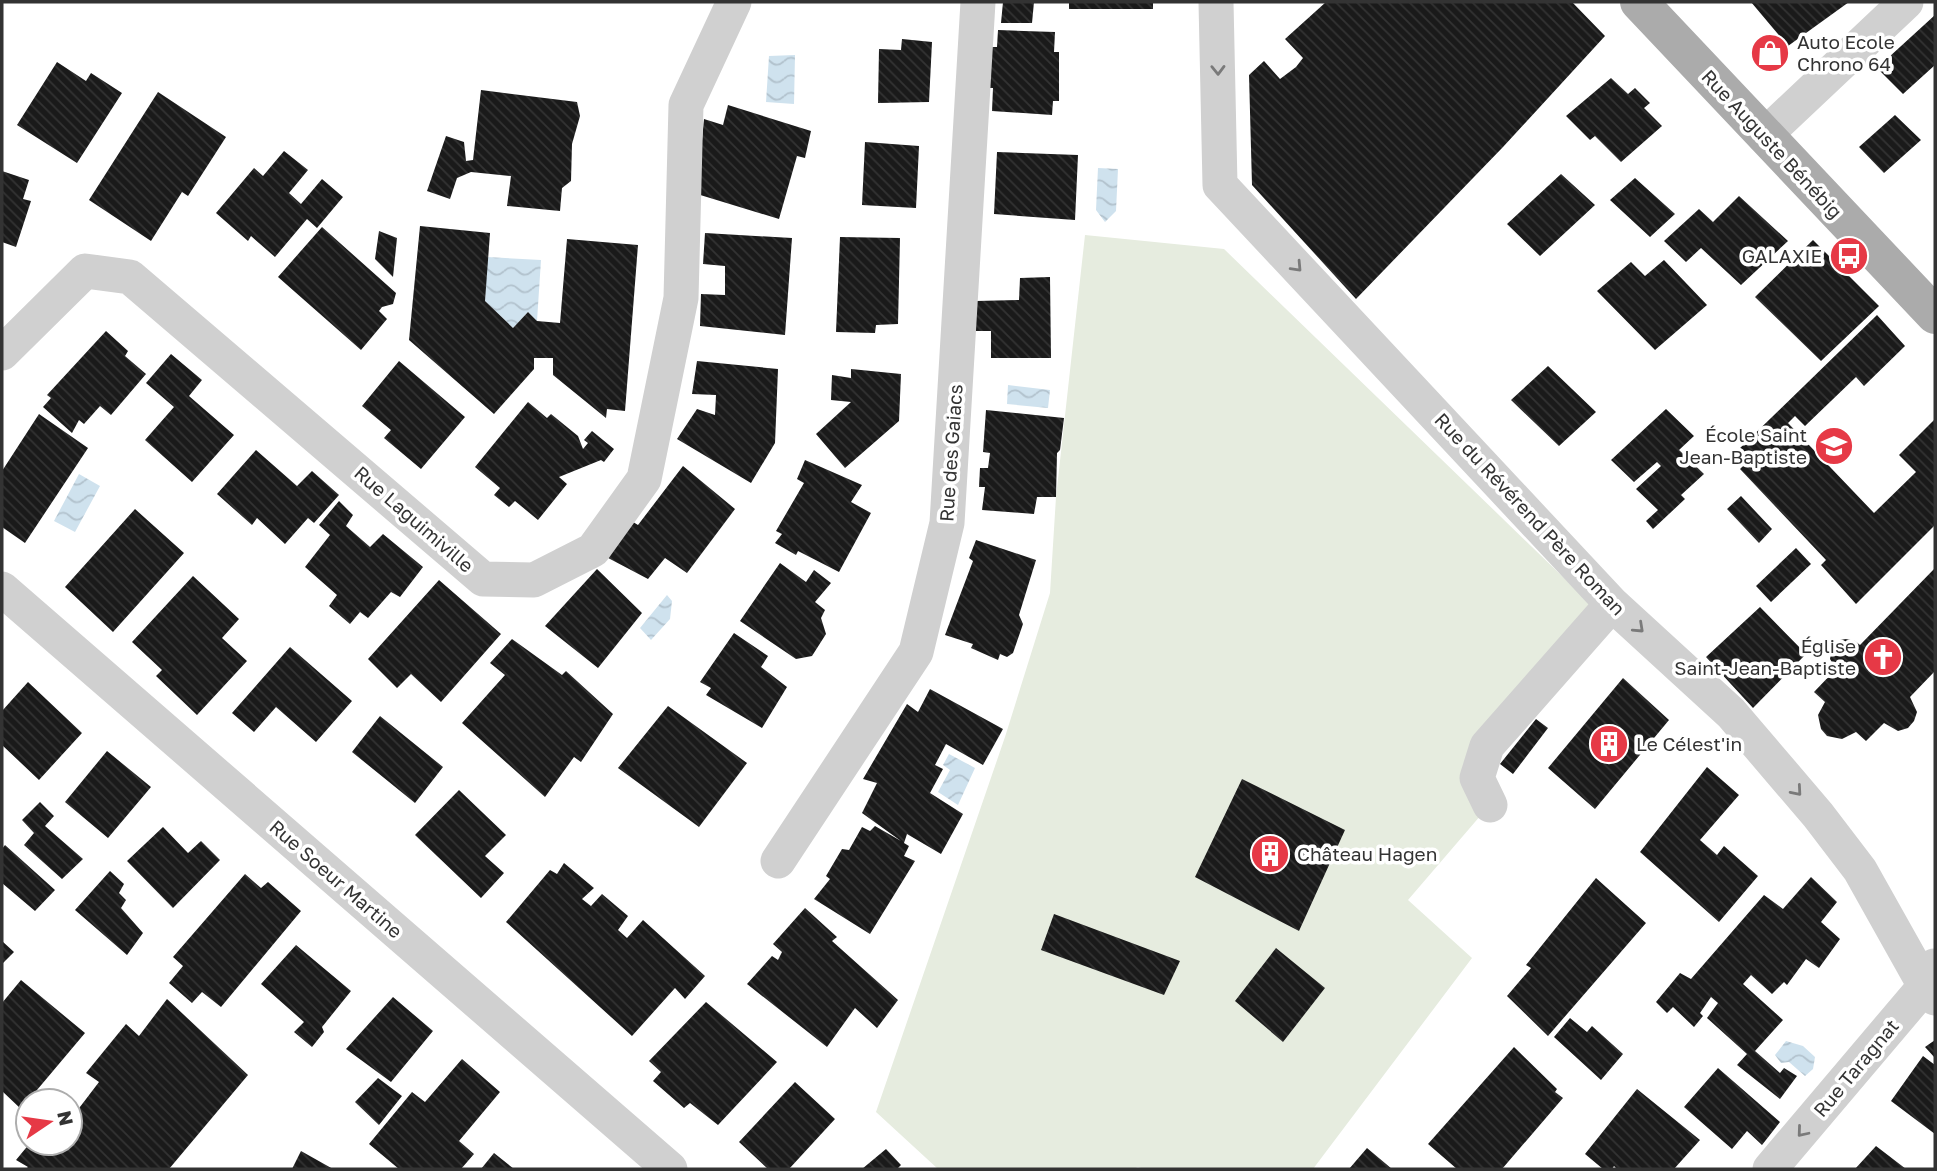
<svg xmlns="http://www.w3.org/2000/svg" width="1937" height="1171" font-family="'Golos Text',sans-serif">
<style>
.green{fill:#e6ecdf}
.water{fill:url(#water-waves)}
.building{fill:url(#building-back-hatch)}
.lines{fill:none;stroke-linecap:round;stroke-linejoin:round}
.minor{stroke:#d0d0d0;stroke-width:35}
.major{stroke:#ababab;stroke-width:38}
.oneway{stroke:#7a7a7a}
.labels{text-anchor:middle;stroke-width:7;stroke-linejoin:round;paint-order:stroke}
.poi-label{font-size:19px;fill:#333;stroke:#fff;text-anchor:start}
.street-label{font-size:19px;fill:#333;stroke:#fff}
</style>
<defs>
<pattern id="water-waves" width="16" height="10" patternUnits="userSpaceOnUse" patternTransform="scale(1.75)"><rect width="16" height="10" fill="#cfe2ee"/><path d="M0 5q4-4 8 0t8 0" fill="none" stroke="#b2c2cd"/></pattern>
<pattern id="building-back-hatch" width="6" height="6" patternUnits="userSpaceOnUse" patternTransform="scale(1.75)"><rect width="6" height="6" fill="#1a1a1a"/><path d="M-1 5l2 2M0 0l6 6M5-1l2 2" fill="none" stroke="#333"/></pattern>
</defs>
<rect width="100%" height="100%" fill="#fff"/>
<path class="green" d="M1085,235l139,14 368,356 -117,138 6,72 -73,85 64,58 -159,211h-169l-6,-2 -5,2h-195l-62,-57 129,-375 45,-144 6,-96z"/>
<path class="water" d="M795,55l-1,49 -28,-2 3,-46z
M1098,168l20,1 -2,42 -11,11 -9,-12z
M487,257l54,3 -4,61 -9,-9 -15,16 -28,-27z
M1008,385l42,5 -2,18 -41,-4z
M79,474l21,12 -25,46 -21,-11z
M667,595l5,6 -2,18 -19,21 -11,-12z
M949,754l26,14 -17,37 -20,-13 12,-22 -7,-5z
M1786,1041l17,5 12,11 -2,12 -8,7 -16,-14 -8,1 -6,-8z"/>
<path class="building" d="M1003,2h31l-2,21h-31z
M1069,2h84v7h-84z
M1326,2h246l33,34 -102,111 -147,152 -104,-114 -3,-110 15,-14 16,18 16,-12 7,-9 -18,-19z
M1751,2h98l-61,44z
M1935,15v50l-32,29 -26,-26z
M998,30l57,2 -1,20h5v49h-6l-1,14 -60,-4 1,-23h-5l3,-41h6z
M902,39l30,3 -3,60 -51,1 1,-54 22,1z
M57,62l29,19 5,-8 31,20 -45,70 -60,-38z
M1611,78l17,16 7,-6 15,15 -6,5 18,18 -41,36 -26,-26 -5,4 -24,-24z
M481,90l96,12 3,14 -8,28 -1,37 -9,7 -2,23 -53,-5 4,-30 -40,-4 -14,6 -7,21 -23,-8 19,-55 18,6 2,19 7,-1z
M158,92l68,45 -38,59 -6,-4 -31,49 -62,-41z
M728,105l83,26 -6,27 -8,-2 -18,63 -82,-25 7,-75 19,6z
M1895,115l26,25 -37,33 -25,-26z
M865,142l54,4 -3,62 -54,-3z
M284,151l24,19 -19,23 12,11 21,-25 21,18 -26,31 -10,-9 -32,38 -24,-21 -3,5 -32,-28 38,-45 9,8z
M997,152l81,3 -3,65 -81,-6z
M2,171l27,9 -6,19 8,2 -15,46 -14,-5z
M1561,174l34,31 -55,51 -33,-32z
M1635,178l40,36 -25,23 -40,-37z
M1739,196l49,45 -47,44 -40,-37 -15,14 -22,-21 35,-32 14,13z
M420,226l70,7 -5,68 28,27 15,-16 9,9 23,2 7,-84 71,6 -13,166 -18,-2 -1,9 -53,-43v-17h-19v11l-40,45 -85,-74z
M322,227l74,66 -3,11 -11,3 -3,4 8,8 -26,31 -83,-73z
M379,231l18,7 -4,39 -18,-18z
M705,233l87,5 -7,97 -85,-9 1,-32 24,1v-29l-22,-2z
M840,237l60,1 -2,86 -22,1 -1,8 -39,-1z
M1813,240l66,66 -58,55 -66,-64z
M1664,260l43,45 -52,45 -58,-59 34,-29 14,14z
M1050,277l1,81h-60v-27h-16l1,-30 43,-1 1,-22z
M1877,315l28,31 -41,40 -8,-9 -51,49 -10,-10 -7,7 86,90 42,-41 -17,-17 36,-36v106l-79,79 -35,-39 5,-5 -86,-91 7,-7 -10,-11z
M106,331l22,20 -3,5 21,18 -35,41 -11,-9 -16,18 -5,-4 -7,13 -29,-26 8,-9 -4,-3z
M171,354l31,26 -13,16 45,39 -42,47 -47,-42 29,-33 -28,-24z
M399,361l66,56 -44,52 -37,-31 7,-8 -29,-24z
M697,361l81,8 -3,74 -24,40 -74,-44 20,-30 18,6 1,-20 -24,-1z
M1548,366l48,46 -37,34 -48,-46z
M851,369l50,5 -2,47 -54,47 -29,-34 35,-32 -20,-2 1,-25 19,3z
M528,402l19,16 4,-4 27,22 5,13 5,-6 -4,-3 8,-9 22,18 -10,13 -3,-2 -42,17 8,7 -29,36 -23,-19 -6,6 -15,-12 6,-7 -25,-21z
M1666,409l28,27 -15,14 25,24 -23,21 4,4 -32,30 -7,-8 12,-11 -22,-21 25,-23 -4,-4 -23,20 -23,-22z
M986,410l78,8 -4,32 -3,3 -1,44h-19l-3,17 -52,-4 3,-23h-6l1,-19h8l2,-15 -7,-1z
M39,414l49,34 -63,95 -23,-16v-56z
M256,450l41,36 15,-15 27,24 -25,28 -6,-5 -23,26 -28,-26 -5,7 -35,-31z
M805,460l57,25 -11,17 20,11 -32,59 -41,-21 -2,4 -21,-12 7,-9 -6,-3 28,-48 -7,-4z
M683,466l52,43 -48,64 -22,-15 -17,21 -55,-29 27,-36 18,11z
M1741,496l31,33 -13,14 -32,-34z
M339,501l14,14 -7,11 24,21 13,-13 40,33 -23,30 -9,-5 -23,26 -8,-6 -10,12 -21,-18 8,-11 -32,-28 25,-32 -11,-10z
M135,509l49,44 -71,79 -48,-45z
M976,540l60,20 -17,55 4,9 -10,29 -6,4 -7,-3 -2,6 -27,-12 2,-4 -28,-9 28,-74 -4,-3z
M1796,548l15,16 -40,38 -15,-16z
M780,563l26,19 8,-12 17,13 -16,19 10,8 -4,8 5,16 -14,22 -16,3 -56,-38z
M1935,568v103l-25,26 7,15 -3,9 -6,7 -10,3 -14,-8 -18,18 -10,-9 -14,7 -15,-3 -6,-7 -3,-14 7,-13 -11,-10 22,-23 -6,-10 2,-12 8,-7 6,-1 9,2 5,4z
M597,569l45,44 -44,55 -53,-42z
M193,576l46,43 -17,19 25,23 -50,54 -41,-39 6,-6 -30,-28z
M439,580l62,54 -60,68 -30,-28 -14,14 -29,-29z
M1760,607l46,47 -53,54 -47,-51z
M734,633l34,23 -7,11 26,20 -25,41 -56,-33 5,-7 -11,-6z
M512,639l50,36 4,-4 47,43 -32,48 -7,-5 -29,40 -83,-74 43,-48 -15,-12z
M290,647l62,54 -36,41 -40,-35 -22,25 -22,-19z
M1623,678l46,42 -74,89 -47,-41z
M28,682l54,51 -43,47 -37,-35v-34z
M930,689l73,40 -20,36 -37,-21 -11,21 8,4 -13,24 33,21 -22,40 -34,-20 -3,9 5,3 -5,10 11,5 -45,73 -56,-35 16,-20 -4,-3 16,-27 7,1 13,-23 8,4 5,-5 26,15 -39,-28 15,-30 -14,-4 44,-75 11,8z
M668,706l79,57 -48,64 -81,-59z
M380,716l63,51 -28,36 -63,-51z
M1536,719l12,9 -35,46 -13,-10z
M107,751l44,36 -43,51 -43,-36z
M1707,767l32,28 -39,45 17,15 7,-9 34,30 -39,46 -79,-70z
M1242,779l103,51 -46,101 -104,-54z
M459,790l47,45 -21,21 19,17 -23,25 -66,-63z
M40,802l14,14 -9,10 38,33 -21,20 -38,-34 10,-12 -12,-13z
M163,827l25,26 13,-12 19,19 -47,48 -46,-47z
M5,845l50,45 -20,21 -33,-28v-34z
M564,863l30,25 -12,11 9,7 11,-12 26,22 -10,14 9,8 16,-18 62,56 -20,23 -10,-11 -43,48 -126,-114 44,-52 7,4z
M110,871l14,13 -5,9 7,7 -5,8 22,25 -16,22 -52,-45z
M245,874l16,14 7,-6 33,29 -80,96 -19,-15 -10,11 -23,-20 14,-17 -10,-9z
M1811,877l26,25 -16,20 19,17 -21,29 -13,-9 -19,26 -3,-3 -12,12 -21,-19 -8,9 40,36 -28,31 25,22 4,-5 13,8 -17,23 -43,-34 10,-11 -40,-36 11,-15 -7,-6 -11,16 3,3 -9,11 -21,-20 -6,6 -11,-11 24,-29 11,6 73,-84 19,14z
M1596,878l50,45 -98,113 -41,-40 24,-28 -5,-3z
M805,908l32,29 -5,4 66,59 -21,28 -22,-20 -28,39 -80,-63 25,-28 6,4 4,-8 -9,-8z
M1054,914l126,47 -16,34 -123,-45z
M2,941l12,11 -12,12z
M296,945l55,46 -29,36 2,5 -12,15 -18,-15 10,-10 -43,-38z
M1276,948l49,40 -42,54 -48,-41z
M21,980l64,53 -64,76 -19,-18v-88z
M393,997l40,34 -42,51 -45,-33z
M167,999l81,76 -79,94h-143l2,-2 -12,-7 14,-17h40v-23l29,-38 -13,-9 40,-49 13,12z
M706,1002l71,60 -59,63 -28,-22 -6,5 -31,-27 8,-9 -12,-11z
M1570,1018l17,14 5,-6 31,28 -22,26 -47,-43z
M1935,1040v18l-10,-11z
M1514,1047l43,42 -2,3 8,6 -61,71h-45l-29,-25z
M1923,1056l12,9v69l-44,-33z
M462,1059l38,33 -41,49 15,13 -13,15h-62l-30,-25 43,-52 13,10z
M1718,1068l62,54 -18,23 -15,-14 -15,18 -48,-42z
M378,1078l24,18 -23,29 -24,-23z
M795,1082l40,37 -46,50h-21l-29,-27z
M1637,1089l63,51 -26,29h-57l-3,-3 -2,3h-9l-18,-15z
M1876,1146l30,23h-51z
M1367,1148l25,21h-43z
M886,1149l15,16 -4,4h-35z
M301,1151l32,18h-41z
M494,1153l20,16h-33z"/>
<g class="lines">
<path class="minor" d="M1216,2l4,183 392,419 119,109 87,102 42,55 65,116 10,12
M1764,136l142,-134
M2,353l83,-82 45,6 353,302 51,1 59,-30 51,-71 37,-181 5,-193 48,-103
M2,589l668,580
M1490,805l-13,-27 10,-32 125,-142
M778,861l138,-209 31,-129 31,-521
M1770,1169l155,-183 9,-20"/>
<path class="major" d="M1639,2l296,313"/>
</g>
<defs><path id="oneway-chevron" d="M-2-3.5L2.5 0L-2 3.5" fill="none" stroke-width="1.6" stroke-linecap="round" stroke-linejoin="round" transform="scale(1.75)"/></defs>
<g class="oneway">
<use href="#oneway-chevron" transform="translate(1218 70) rotate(89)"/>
<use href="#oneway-chevron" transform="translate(1297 267) rotate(47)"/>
<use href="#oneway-chevron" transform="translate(1639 628) rotate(43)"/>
<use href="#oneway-chevron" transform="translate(1797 791) rotate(49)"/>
<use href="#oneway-chevron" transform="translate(1802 1132) rotate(130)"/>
</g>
<defs>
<g id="shop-disc" transform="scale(2.0125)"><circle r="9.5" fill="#e63946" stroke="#fff"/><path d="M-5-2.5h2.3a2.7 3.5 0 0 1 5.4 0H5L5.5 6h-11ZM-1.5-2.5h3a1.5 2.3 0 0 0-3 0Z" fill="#fff"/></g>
<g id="bus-disc" transform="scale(2.0125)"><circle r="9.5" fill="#e63946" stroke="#fff"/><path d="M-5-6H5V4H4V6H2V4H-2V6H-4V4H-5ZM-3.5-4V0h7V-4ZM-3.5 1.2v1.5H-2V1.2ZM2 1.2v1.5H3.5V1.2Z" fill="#fff"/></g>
<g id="school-disc" transform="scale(2.0125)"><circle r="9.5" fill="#e63946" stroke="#fff"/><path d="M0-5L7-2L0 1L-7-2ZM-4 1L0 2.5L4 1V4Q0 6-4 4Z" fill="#fff"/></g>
<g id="church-disc" transform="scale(2.0125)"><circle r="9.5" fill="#e63946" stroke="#fff"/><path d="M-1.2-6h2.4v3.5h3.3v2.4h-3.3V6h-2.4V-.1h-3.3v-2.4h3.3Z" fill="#fff"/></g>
<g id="building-disc" transform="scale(2.0125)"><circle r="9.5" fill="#e63946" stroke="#fff"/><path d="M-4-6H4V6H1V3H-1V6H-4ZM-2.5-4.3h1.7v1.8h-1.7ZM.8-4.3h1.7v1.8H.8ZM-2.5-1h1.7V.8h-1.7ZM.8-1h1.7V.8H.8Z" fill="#fff"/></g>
</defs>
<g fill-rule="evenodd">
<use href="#shop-disc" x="1770" y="53"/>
<use href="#bus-disc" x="1849" y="256"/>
<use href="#school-disc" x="1834" y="446"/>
<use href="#church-disc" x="1883" y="657"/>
<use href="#building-disc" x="1609" y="744"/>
<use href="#building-disc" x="1270" y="854"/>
</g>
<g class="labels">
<g class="poi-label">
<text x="1797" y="49">Auto Ecole<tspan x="1797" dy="22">Chrono 64</tspan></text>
<text x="1822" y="263" text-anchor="end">GALAXIE</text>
<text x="1807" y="442" text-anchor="end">École Saint<tspan x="1807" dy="22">Jean-Baptiste</tspan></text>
<text x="1856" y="653" text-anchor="end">Église<tspan x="1856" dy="22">Saint-Jean-Baptiste</tspan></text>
<text x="1636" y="751">Le Célest'in</text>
<text x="1297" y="861">Château Hagen</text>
</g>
<g class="street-label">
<text transform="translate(1772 144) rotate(47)" y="7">Rue Auguste Bénébig</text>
<text transform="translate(951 453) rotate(-86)" y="7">Rue des Gaiacs</text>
<text transform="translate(1530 514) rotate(47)" y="7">Rue du Révérend Père Roman</text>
<text transform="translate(414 519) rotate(41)" y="7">Rue Laguimiville</text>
<text transform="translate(336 879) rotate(41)" y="7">Rue Soeur Martine</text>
<text transform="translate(1856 1068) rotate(-50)" y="7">Rue Taragnat</text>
</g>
</g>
<rect width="1937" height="1171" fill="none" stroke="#333333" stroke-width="7"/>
<g transform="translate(49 1122) rotate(77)"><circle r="33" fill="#ffffff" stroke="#adadad" stroke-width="2"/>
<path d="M0-5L12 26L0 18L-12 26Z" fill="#e63946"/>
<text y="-10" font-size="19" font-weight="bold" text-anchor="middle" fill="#333333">N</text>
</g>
</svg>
